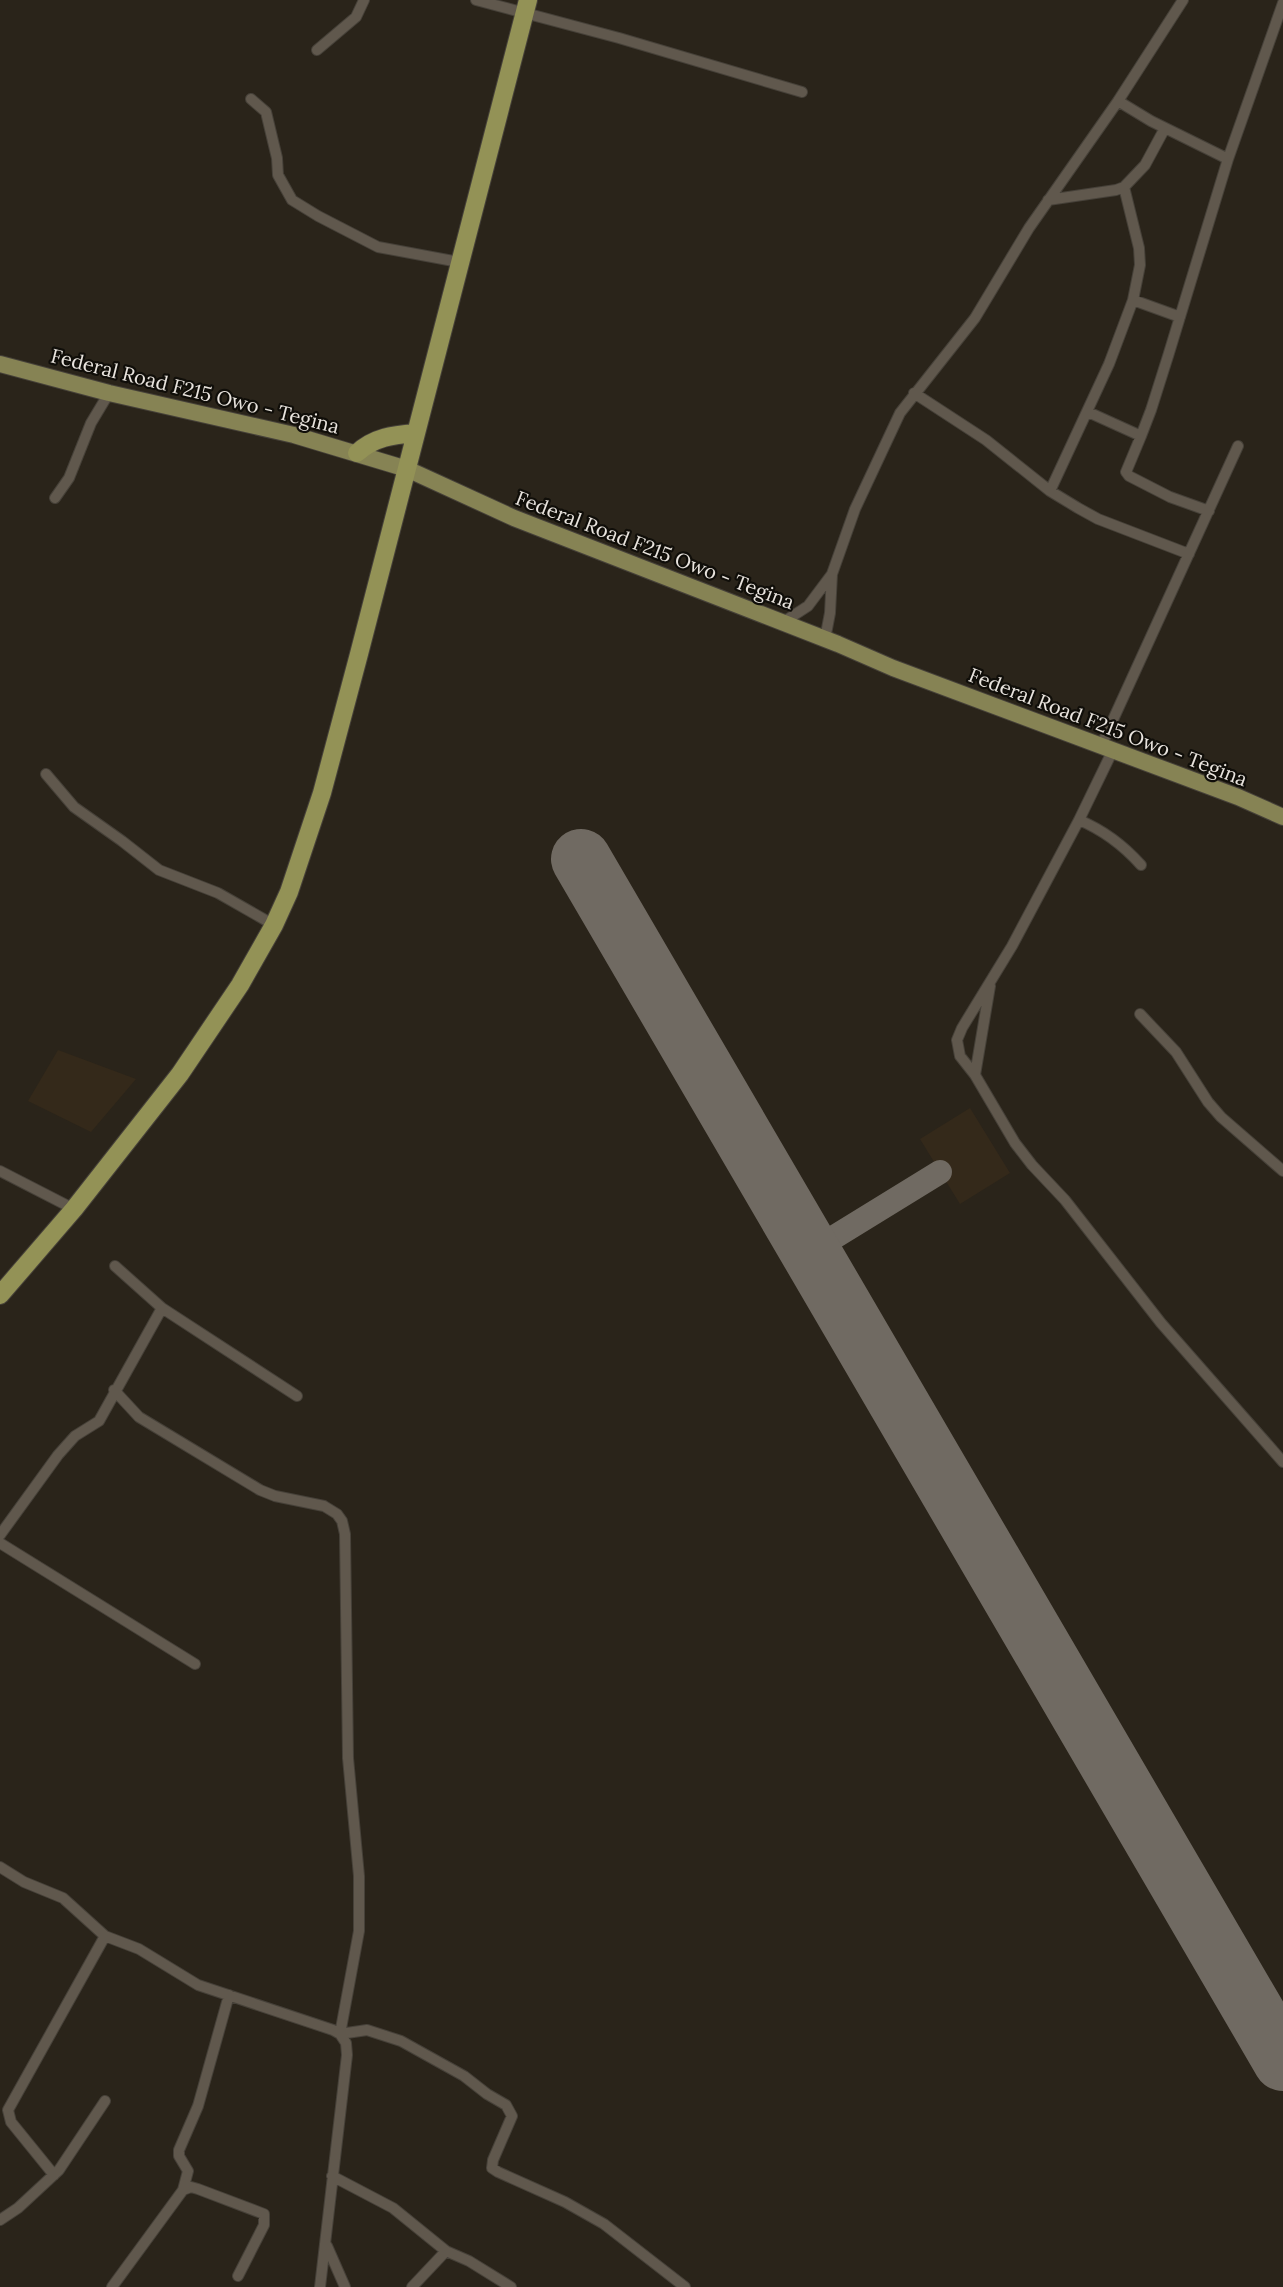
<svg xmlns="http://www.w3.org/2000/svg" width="1283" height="2287" font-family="Lora,serif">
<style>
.built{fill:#34291a}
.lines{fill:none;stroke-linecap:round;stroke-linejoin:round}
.taxiway{stroke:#706a62;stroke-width:24}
.runway{stroke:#706a62;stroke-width:60}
.minor-casing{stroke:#464139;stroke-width:12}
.primary-casing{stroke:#464139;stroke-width:18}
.trunk-casing{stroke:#464139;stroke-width:20}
.minor{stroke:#60584d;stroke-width:10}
.primary{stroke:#868354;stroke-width:16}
.trunk{stroke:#939256;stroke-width:18}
.labels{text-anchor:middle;stroke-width:4.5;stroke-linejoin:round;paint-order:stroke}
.street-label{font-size:20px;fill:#e9e4de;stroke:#100e09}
</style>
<rect width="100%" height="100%" fill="#2a241a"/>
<path class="built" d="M58,1050l78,29 -45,53 -63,-31z
M970,1108l40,65 -50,31 -40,-65z"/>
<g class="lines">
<path class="taxiway" d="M810,1252l130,-80"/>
<path class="runway" d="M581,859l702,1202"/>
<g class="minor-casing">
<path id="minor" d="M476,0l143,38 183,54
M317,50l39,-33 8,-17
M251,99l15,13 11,46 1,17 14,25 26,16 60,31 81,15
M1118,101l33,20 77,38
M1124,187l21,-22 20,-37
M1048,200l68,-10 8,-3 15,61 1,17 -7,35 -24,64 -59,127
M1133,300l47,17
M914,393l72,47 64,51 28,17 20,11 91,35
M1088,412l53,24 10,-26 18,-57 59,-194 55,-156
M1141,436l-15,36 3,4 41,21 39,14
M55,498l14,-20 22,-55 18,-30
M782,623l26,-17 24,-32 23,-65 45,-96 75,-95 54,-90 89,-127 65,-101
M825,639l5,-26 2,-39
M1101,746l137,-300
M1113,750l-34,70 -67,126 -50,82 -5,12 3,16 15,19 40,68 17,22 33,35 96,123 122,139
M46,774l28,33 48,34 37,29 59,23 56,32
M1079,820c24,10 45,26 62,45
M1140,1014l36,38 32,50 13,15 62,54
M975,1075l15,-89
M0,1171l74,38
M115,1266l47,42 135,88
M114,1390l25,27 121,73 15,6 49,10 13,8 5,7 3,13 3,224 11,118v55l-19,103 27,-4 34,11 63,35 23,18 19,11 6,11 -19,44 -1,8 6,4 67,30 39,22 81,63
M0,1535l58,-80 17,-19 24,-15 63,-113
M0,1543l195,121
M0,1867l24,15 39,16 42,38 34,13 59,36 135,45 7,4 6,9 1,12 -27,232
M54,2175l-43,-53 -3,-12 97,-174
M332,2176l61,32 53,43 23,10 42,26
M183,2190l8,-3 7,2 66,25v11l-26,51
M0,2220l18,-12 41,-38 46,-69
M327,2246l18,41
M112,2287l71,-97 5,-19 -9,-15v-6l19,-44 31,-111
M412,2287l34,-36"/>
</g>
<g class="primary-casing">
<path id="primary" d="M0,364l109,29 185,42 113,34 107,49 324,126 55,24 345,129 45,20"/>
</g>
<g class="trunk-casing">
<path id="trunk" d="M357,453c17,-16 36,-18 59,-20
M0,1295l74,-86 106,-135 60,-89 34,-60 15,-33 33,-99 37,-139 169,-654"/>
</g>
<use href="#minor" class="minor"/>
<use href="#primary" class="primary"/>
<use href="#trunk" class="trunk"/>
</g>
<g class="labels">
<g class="street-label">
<text transform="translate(195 391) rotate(14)" y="7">Federal Road F215 Owo - Tegina</text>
<text transform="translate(655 550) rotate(21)" y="7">Federal Road F215 Owo - Tegina</text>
<text transform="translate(1108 727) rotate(21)" y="7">Federal Road F215 Owo - Tegina</text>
</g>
</g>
</svg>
